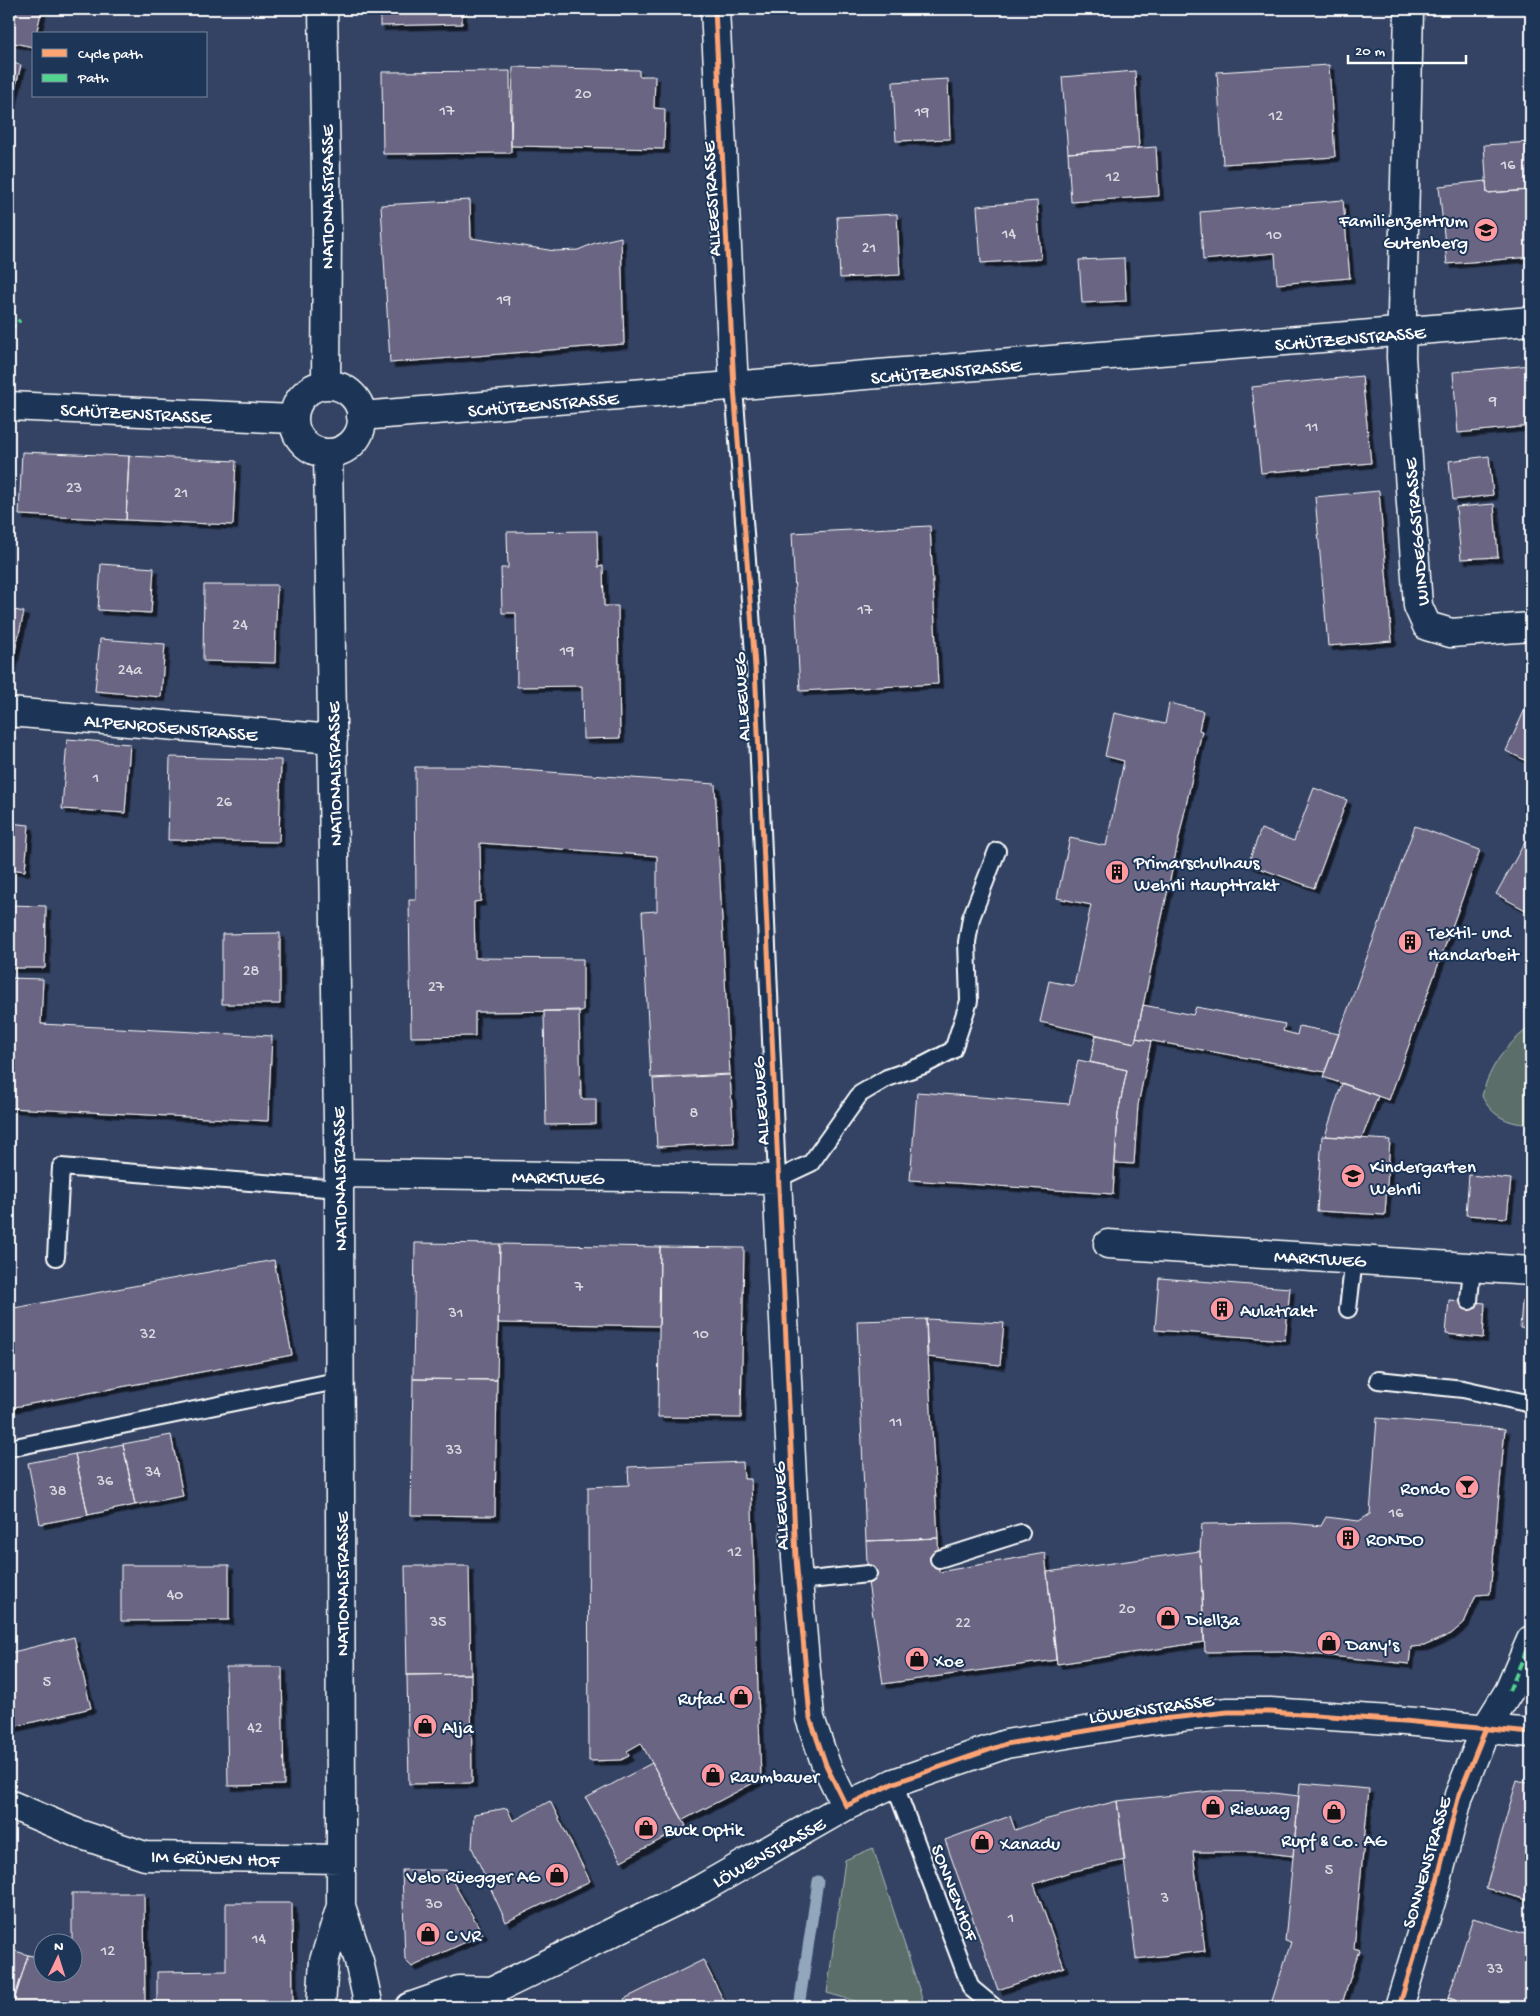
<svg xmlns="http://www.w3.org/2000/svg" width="1540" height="2016" font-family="'Gochi Hand',sans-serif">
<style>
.green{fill:#5b6e6a;stroke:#adb6b4}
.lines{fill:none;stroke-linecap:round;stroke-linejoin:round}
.stream{stroke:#92a7bc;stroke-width:11}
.building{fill:#696582;stroke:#fff;filter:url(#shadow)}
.lane-casing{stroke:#fff;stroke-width:20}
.street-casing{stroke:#fff;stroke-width:31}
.secondary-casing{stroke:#fff;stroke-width:31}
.lane{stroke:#1d3557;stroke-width:16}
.street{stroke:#1d3557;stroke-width:28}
.secondary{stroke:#1d3557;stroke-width:28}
.quiet{stroke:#53d58f;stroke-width:4;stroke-dasharray:8 4;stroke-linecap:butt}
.cycleway-casing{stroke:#1d3557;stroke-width:8}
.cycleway{stroke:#fda474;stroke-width:5}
.labels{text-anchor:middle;stroke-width:4;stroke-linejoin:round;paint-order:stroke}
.number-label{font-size:16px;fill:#dad8e0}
.street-label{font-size:19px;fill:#fff;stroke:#1d3557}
.poi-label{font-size:19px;fill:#fff;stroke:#1d3557;text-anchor:start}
</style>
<defs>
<filter id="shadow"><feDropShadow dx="4.5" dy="4.5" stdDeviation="0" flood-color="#0009"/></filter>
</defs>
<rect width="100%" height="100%" fill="#344364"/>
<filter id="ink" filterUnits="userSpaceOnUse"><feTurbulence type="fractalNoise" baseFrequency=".02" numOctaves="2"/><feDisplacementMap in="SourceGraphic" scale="10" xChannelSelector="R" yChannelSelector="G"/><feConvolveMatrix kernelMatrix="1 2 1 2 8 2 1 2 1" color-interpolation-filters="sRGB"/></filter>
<g filter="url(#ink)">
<path class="green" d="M1531,1026v98c-21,1 -40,-8 -49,-28 8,-31 24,-51 49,-70z
M873,1848l52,159h-49l-49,-14 18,-133z"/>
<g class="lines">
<path class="stream" d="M799,2007l19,-126"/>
</g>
<path class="building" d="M17,9h25l-6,25h-2l-1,13 -24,-5z
M380,9h82v15l-82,2z
M9,62l12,3 -12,49z
M1329,65l6,92 -112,7 -6,-92z
M513,67l126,3v6h16l-1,32 11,1 -1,40 -153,-3z
M510,71l1,82 -128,1 -1,-82z
M1135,71l4,77 -71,5 -6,-76z
M948,79l2,60 -54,2 -3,-59z
M1531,142v48l-44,3 -3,-48z
M1156,147l3,49 -88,6 -3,-49z
M1486,181l1,12 42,-3 2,67 -84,7 -8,-78z
M470,200l1,38 84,13 23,-1 17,-7 26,-6 3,107 -234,19 -9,-158z
M1343,200l7,78 -73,6 -2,-31 -72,7 -3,-48z
M1037,201l4,58 -60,4 -4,-57z
M897,214l3,61 -60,3 -3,-61z
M1124,258l2,43 -44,2 -3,-43z
M1531,365v61l-73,7 -5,-61z
M1362,376l9,87 -110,10 -9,-86z
M22,452l107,4 -3,64 -107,-5z
M129,456l107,5 -3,64 -107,-5z
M1489,456l4,39 -40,5 -4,-39z
M1379,491l13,150 -64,5 -13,-149z
M1494,504l4,53 -37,2 -5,-52z
M930,526l8,158 -138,7 -8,-158z
M597,531l1,36 5,-1 1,40h14l2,132 -37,1 -1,-53 -65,1 -1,-74h-14l-1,-45h7l-1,-36z
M101,564l53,4 -3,45 -53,-3z
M204,585h73l-2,78 -72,-2z
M9,609l15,3 -15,65z
M100,639l65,5 -4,53 -66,-6z
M1531,696v67l-25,-12z
M1169,703l34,8 -4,19 3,1 -67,312 -95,-21 9,-41 25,5 17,-81 -34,-7 13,-60 36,8 18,-85 -19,-5 9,-43 51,11z
M67,739l63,5 -5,69 -63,-4z
M170,757l111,3 -2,82 -111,-2z
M415,767h64l236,17 15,290 -79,4 -9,-166 15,-1v-55l-177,-13 1,58 -7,1 1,56 108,1v52l-108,1v24l-64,1 -2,-137h7z
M1314,788l33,12 -33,88 -66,-24 13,-35 33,12z
M9,823l20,2 -4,46 -16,-2z
M1415,826l65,24 -91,250 -66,-23z
M1525,842l6,3v68l-35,-19z
M9,905l37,1 -1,62h-36z
M280,933v71h-58v-70z
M9,978l34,1 -2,45 231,12 -4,85 -259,-13z
M1143,1005l50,10 3,-8 89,17 -2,7 14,4 2,-9 40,8 -14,38 -189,-34z
M579,1010l2,89h15v25l-50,1 -2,-114z
M1096,1035l39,8 1,-5 15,3 -13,64 -4,59 -19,-1 3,-50 9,-43 -37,-8z
M1078,1060l49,10 -9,43 -5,81 -203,-14 7,-88 152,12z
M730,1075l4,68 -77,4 -4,-68z
M1342,1083l36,13 -16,42 -37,-2z
M1322,1136l68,4 -5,75 -68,-4z
M1469,1175l42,4 -4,39 -41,-3z
M415,1243l85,1 -3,136 -84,-1z
M500,1244l160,3 -1,79 -161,-3z
M660,1247l84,1 -3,170 -83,-1z
M274,1260l18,95 -283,53v-99z
M1159,1278l131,10 -5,52 -130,-10z
M1449,1300l36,3 -2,35 -37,-4z
M1522,1302h9v27l-11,-1z
M926,1319l12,219 -72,3 -9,-220z
M926,1319l78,4 -4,42 -73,-8z
M413,1379l84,1 -2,136 -84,-1z
M1377,1418l128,11 -15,165 -14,1 -12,28 -13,11 -27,12 -13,1 -2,17 -129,-13 -75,1 -5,-101 2,-27 88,-1 31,3 5,-9 33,4 11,-7z
M171,1435l12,61 -48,9 -12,-61z
M123,1444l12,61 -47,10 -13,-61z
M75,1454l13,61 -48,9 -12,-61z
M743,1462l1,17h7l10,300 -78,41 -42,-77 -14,8 2,5 -8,4 -32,1 -1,-274 41,-2 -1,-18z
M938,1538l1,34 106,-19 11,107 -173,24 -15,-102 -2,-41z
M1200,1551l4,91 -147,22 -10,-92z
M121,1565h108v55l-108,1z
M405,1566h64l2,108 -64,1z
M74,1637l17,71 -82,20v-75z
M226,1667h56l2,118 -56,1z
M471,1674l1,109 -63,1 -2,-109z
M652,1763l34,63 -65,35 -35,-63z
M1517,1780l14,4v117l-45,-13z
M1300,1783l69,6 -15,159 5,2 -18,57h-71l21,-65 -6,-1z
M1212,1791l52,1 35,4 -6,60 -34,-4h-66l12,99 -69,8 -19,-158z
M550,1801l40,80 -84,41 -34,-74 2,-34 33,-6 6,13z
M1117,1801l8,59 -55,12 -36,12 30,83 -66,23 -53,-150 65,-24 5,14 25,-9z
M402,1870h44l37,64 -71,33 -7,-7z
M72,1893h72l1,114h-133l16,-52 14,3v16h30z
M226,1903h66l1,104h-136v-35l69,-1z
M1473,1918l58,18v71h-52l-31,-9z
M9,1949l19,6 -16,52h-3z
M703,1960l24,47h-99l-4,-8z
M1448,1998l31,9h-33z
M858,2002l18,5h-20z"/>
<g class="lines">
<g class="lane-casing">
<path id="lane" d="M734,387l21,280 22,512 34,-16 49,-69 27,-16 37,-13 29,-15 16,-49 -2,-59 4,-24 26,-67
M56,1257l5,-90 278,22
M1469,1301l3,-34
M1348,1309l6,-50
M1378,1380l85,9 68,15
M15,1447l326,-67
M939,1559l82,-26
M799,1581l69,-7
M894,1783l77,205 23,19"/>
</g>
<g class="street-casing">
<path id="street" d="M323,9l4,220 -1,156
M715,9l19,378
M1409,9l-8,348 17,249 9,20 24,7 80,-6
M294 419a34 34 0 1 1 68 0a34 34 0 1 1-68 0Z
M9,406l284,13
M361,416l1170,-95
M9,712l324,27
M339,1173l438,6 19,379 14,160 16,47 20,41
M1108,1244l423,27
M9,1804l70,30 66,22 196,3
M341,1906l18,55 10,46
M321,2007l3,-46 17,-55v-97l-2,-620 -11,-736
M1399,2007l36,-119 24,-93 27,-67 23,-37 22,-51"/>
</g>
<g class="secondary-casing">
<path id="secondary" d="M410,2007l49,-17 33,1 209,-102 145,-83 48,-23 112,-39 146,-24 76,-8h42l134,9 127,12"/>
</g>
<use href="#lane" class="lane"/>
<use href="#street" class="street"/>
<use href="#secondary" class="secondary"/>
<path class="quiet" d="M9,330l11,-10
M1509,1691l22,-51"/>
<g class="cycleway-casing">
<path id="cycleway" d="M715,9l19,378 21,280 41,891 14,160 16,47 20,41 48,-23 112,-39 146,-24 76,-8h42l134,9 127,12
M1399,2007l36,-119 24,-93 27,-67"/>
</g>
<use href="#cycleway" class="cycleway"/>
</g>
</g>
<defs>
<g id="school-disc" transform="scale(1.25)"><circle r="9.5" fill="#ff9aa2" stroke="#1d3557"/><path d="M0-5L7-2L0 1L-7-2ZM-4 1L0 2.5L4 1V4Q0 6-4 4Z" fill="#111"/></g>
<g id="building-disc" transform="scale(1.25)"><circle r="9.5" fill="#ff9aa2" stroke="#1d3557"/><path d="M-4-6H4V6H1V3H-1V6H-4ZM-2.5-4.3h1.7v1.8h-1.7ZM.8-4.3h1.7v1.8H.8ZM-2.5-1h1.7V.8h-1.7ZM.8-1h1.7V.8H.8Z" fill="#111"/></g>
<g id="bar-disc" transform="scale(1.25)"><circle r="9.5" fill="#ff9aa2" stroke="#1d3557"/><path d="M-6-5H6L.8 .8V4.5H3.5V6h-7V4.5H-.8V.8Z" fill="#111"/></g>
<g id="shop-disc" transform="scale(1.25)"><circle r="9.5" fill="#ff9aa2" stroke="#1d3557"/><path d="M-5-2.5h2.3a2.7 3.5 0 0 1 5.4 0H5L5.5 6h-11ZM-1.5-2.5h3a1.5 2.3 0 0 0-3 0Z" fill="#111"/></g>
</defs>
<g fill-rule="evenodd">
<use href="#school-disc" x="1486" y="230"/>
<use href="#building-disc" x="1117" y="872"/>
<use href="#building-disc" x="1410" y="942"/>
<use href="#school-disc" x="1353" y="1176"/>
<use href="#building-disc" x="1222" y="1309"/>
<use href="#bar-disc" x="1467" y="1487"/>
<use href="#building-disc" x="1348" y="1538"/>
<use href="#shop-disc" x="1168" y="1618"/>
<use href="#shop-disc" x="1329" y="1643"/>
<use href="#shop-disc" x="917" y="1659"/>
<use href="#shop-disc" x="741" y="1697"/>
<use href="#shop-disc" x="425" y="1726"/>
<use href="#shop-disc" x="713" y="1775"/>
<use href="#shop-disc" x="1213" y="1807"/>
<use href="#shop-disc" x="1334" y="1812"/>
<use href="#shop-disc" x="646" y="1828"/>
<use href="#shop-disc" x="982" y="1842"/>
<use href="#shop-disc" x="557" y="1875"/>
<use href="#shop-disc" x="428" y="1934"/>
</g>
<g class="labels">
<g class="number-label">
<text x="583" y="98">20</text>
<text x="447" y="115">17</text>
<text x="922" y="116">19</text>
<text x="1276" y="120">12</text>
<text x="1508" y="169">16</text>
<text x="1113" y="181">12</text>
<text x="1009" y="238">14</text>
<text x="1274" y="239">10</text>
<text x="869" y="252">21</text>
<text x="504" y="304">19</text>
<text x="1493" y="405">9</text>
<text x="1312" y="431">11</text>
<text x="74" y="492">23</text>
<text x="181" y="497">21</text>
<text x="865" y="614">17</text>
<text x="240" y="629">24</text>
<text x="567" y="655">19</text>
<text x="130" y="674">24a</text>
<text x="96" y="782">1</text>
<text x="224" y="806">26</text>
<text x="251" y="975">28</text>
<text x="436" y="991">27</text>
<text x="694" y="1117">8</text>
<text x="579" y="1291">7</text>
<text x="456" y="1317">31</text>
<text x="148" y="1338">32</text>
<text x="701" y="1338">10</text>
<text x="896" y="1426">11</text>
<text x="454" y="1454">33</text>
<text x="153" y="1476">34</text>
<text x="105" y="1485">36</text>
<text x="58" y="1495">38</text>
<text x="1396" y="1517">16</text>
<text x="735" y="1556">12</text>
<text x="175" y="1599">40</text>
<text x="1127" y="1613">20</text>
<text x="438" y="1626">35</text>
<text x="963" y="1627">22</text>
<text x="47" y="1686">5</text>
<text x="255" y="1732">42</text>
<text x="1329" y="1874">5</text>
<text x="1165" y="1902">3</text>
<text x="434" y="1908">30</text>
<text x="1011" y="1922">1</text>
<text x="259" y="1943">14</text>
<text x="108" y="1955">12</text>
<text x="1495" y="1973">33</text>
</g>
<g class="street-label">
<text transform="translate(326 197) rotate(-90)" y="7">NATIONALSTRASSE</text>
<text transform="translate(710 199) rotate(-93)" y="7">ALLEESTRASSE</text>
<text transform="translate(1350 337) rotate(-5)" y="7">SCHÜTZENSTRASSE</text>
<text transform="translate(946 370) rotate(-5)" y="7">SCHÜTZENSTRASSE</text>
<text transform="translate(543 403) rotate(-5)" y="7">SCHÜTZENSTRASSE</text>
<text transform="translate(136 412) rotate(3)" y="7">SCHÜTZENSTRASSE</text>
<text transform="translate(1415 532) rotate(-95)" y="7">WINDEGGSTRASSE</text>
<text transform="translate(740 697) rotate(-93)" y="7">ALLEEWEG</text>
<text transform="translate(171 726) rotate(5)" y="7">ALPENROSENSTRASSE</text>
<text transform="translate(333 774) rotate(-91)" y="7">NATIONALSTRASSE</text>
<text transform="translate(759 1101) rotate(-93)" y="7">ALLEEWEG</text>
<text transform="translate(558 1176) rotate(1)" y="7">MARKTWEG</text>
<text transform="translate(338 1179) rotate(-91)" y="7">NATIONALSTRASSE</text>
<text transform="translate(1320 1257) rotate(3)" y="7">MARKTWEG</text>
<text transform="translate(779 1506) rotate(-92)" y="7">ALLEEWEG</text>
<text transform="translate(341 1584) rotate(-90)" y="7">NATIONALSTRASSE</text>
<text transform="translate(1151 1707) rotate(-8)" y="7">LÖWENSTRASSE</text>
<text transform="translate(768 1851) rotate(-29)" y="7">LÖWENSTRASSE</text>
<text transform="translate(215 1857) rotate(2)" y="7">IM GRÜNEN HOF</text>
<text transform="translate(1425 1862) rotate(-74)" y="7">SONNENSTRASSE</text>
<text transform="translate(956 1892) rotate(69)" y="7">SONNENHOF</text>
</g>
<g class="poi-label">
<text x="1468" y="226" text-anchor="end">Familienzentrum<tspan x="1468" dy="22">Gutenberg</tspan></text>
<text x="1134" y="868">Primarschulhaus<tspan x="1134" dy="22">Wehrli Haupttrakt</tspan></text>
<text x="1428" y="938">Textil- und<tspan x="1428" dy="22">Handarbeit</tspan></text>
<text x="1370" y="1172">Kindergarten<tspan x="1370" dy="22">Wehrli</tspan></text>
<text x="1240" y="1316">Aulatrakt</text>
<text x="1450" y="1494" text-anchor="end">Rondo</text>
<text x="1366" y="1545">RONDO</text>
<text x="1186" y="1625">Diellza</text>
<text x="1346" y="1650">Dany's</text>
<text x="934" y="1666">Xoe</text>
<text x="724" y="1704" text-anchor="end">Rufad</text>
<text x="442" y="1733">Alja</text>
<text x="730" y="1782">Raumbauer</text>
<text x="1230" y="1814">Riewag</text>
<text x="664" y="1835">Buck Optik</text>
<text x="1334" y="1846" text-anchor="middle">Rupf &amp; Co. AG</text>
<text x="1000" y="1849">Xanadu</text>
<text x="540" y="1882" text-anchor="end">Velo Rüegger AG</text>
<text x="446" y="1941">C VR</text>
</g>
</g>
<rect width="1540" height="2016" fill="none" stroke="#1d3557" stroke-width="30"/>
<rect x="15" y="15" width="1510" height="1986" fill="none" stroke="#fff" stroke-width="2" filter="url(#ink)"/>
<rect x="32" y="32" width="175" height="65" fill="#1d3557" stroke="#77869a"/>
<rect x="42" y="49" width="25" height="8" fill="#fda474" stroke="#77869a"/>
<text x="78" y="58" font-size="15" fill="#ffffff">Cycle path</text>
<rect x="42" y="74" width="25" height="8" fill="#53d58f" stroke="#77869a"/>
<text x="78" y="82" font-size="15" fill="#ffffff">Path</text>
<g transform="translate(58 1958) rotate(4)"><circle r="24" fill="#1d3557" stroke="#77869a"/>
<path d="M0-4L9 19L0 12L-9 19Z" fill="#ff9aa2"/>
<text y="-8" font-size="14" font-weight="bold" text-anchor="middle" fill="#ffffff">N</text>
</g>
<path d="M1348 55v8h118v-8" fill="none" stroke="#ffffff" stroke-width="2.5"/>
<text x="1355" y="55" font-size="15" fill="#ffffff" stroke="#1d3557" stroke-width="4" paint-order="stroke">20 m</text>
</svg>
